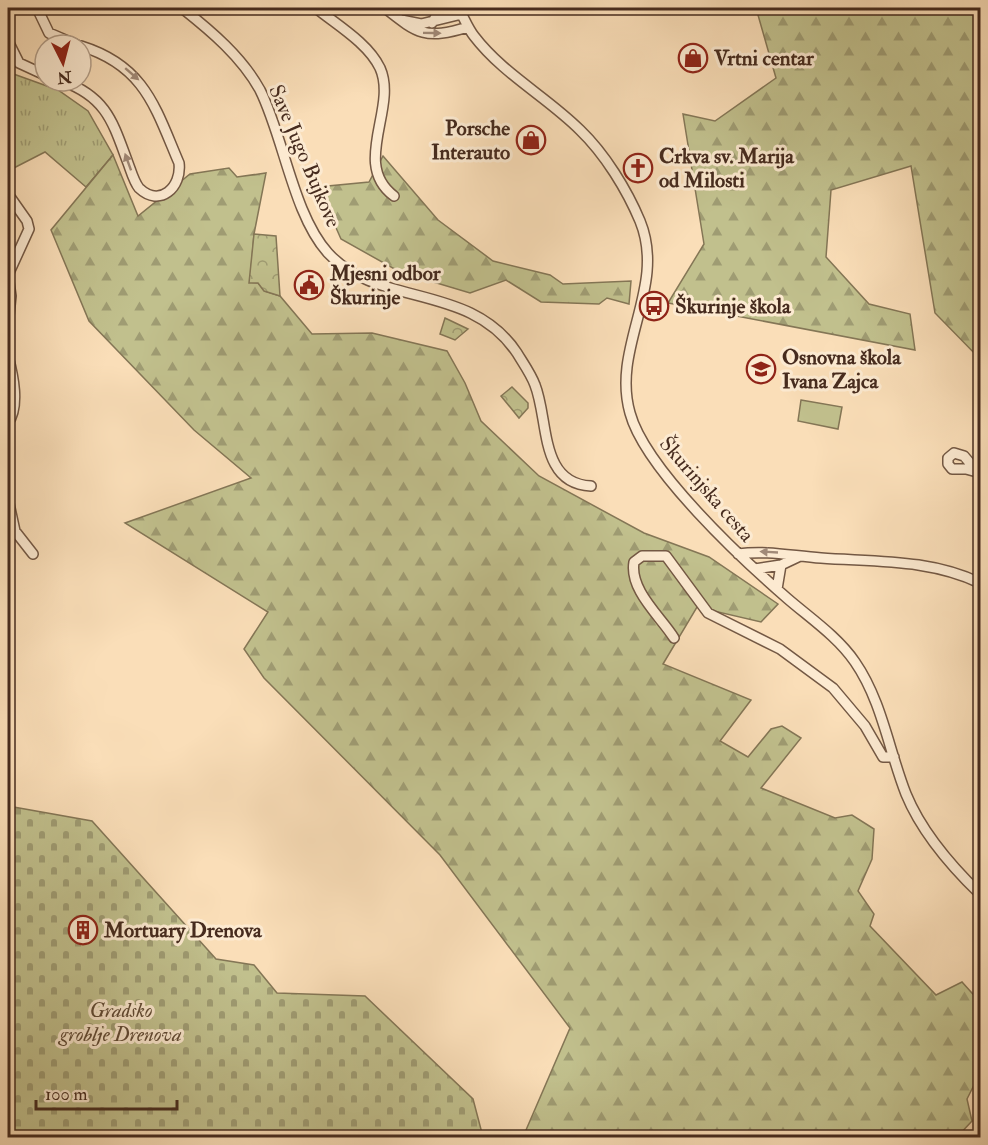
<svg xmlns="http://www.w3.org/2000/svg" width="988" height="1145" font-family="'IM FELL Double Pica',serif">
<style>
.grass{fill:url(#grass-tufts);stroke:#847656;stroke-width:1.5}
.forest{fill:url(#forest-firs);stroke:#847656;stroke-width:1.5}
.cemetery{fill:url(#cemetery-stones);stroke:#847656;stroke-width:1.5}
.park{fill:url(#park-crowns);stroke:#847656;stroke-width:1.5}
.pitch{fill:#c1c08d;stroke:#847656;stroke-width:1.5}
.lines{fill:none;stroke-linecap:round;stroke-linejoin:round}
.minor-casing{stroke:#735844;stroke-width:12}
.minor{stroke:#fcead1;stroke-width:9}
.oneway{fill:#a18a78}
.labels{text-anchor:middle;stroke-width:6;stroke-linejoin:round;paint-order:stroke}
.poi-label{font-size:21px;font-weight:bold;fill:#462b1e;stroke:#fcead1;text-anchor:start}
.street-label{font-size:21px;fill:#462b1e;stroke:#fcead1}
.park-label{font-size:21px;font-style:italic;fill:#5f4934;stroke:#fcead1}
</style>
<defs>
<pattern id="grass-tufts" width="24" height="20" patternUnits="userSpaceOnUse" patternTransform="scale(1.5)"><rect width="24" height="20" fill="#c1c08d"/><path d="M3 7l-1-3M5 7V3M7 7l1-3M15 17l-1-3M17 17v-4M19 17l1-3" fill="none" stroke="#9f9c73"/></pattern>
<pattern id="forest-firs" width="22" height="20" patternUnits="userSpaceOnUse" patternTransform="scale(1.5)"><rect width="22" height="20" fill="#c1c08d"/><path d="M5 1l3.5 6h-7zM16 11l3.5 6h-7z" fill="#9f9c73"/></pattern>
<pattern id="cemetery-stones" width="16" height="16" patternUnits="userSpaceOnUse" patternTransform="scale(1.5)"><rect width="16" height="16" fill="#c1c08d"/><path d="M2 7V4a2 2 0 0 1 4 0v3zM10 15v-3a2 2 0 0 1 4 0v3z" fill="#9f9c73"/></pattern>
<pattern id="park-crowns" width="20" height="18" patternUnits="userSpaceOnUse" patternTransform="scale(1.5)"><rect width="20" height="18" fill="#c1c08d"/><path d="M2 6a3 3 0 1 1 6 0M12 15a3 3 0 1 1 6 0" fill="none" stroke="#9f9c73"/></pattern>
</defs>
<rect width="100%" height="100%" fill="#fadeb8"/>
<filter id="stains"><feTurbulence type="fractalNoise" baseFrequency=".00333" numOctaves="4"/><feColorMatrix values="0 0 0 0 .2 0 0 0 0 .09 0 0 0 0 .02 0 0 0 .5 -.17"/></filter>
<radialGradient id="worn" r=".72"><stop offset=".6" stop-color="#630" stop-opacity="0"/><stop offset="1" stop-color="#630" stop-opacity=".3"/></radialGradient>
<path class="grass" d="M8,72l50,18 30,21 25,44 -27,32 -41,-35 -37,19z"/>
<path class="forest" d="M756,8h224v351l-45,-46 -24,-147 -80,24 -5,67 43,47 41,10 5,36 -247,-47 36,-59 -21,-130 32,7 61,-43z
M113,155l25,61 52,-42 39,-6 8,9 29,-4 -12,61 -4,48 8,1 7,8 15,5 32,38 60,-1 75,18 18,32 16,38 58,55 105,57 65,24 69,47 -17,18 -64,-15 -34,57 88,36 -31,41 28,16 23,-28 11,-3 19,12 -40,50 74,30 17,-3 22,14 -2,30 -14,32 16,23 -4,12 66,69 26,-13 18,20v71l-13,26 5,22 -15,16h-434l47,-109 -130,-173 -176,-177 -20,-29 24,-37 -143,-89 126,-45 -57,-48 -105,-109 -38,-91z
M383,156l55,64 55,41 57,14 13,9 68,-3 -2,23 -22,-6 -8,6 -58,-2 -35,-22 -36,13 -70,-21 -59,-33 -23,-52 51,-5z"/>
<path class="cemetery" d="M8,806l84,15 124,138 38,6 23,28 88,3 108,103 10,38h-475z"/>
<path class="park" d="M254,234l22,2 4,60 -16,-5 -6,-8h-9z
M445,318l23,11 -13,11 -15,-6z
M512,387l16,16v5l-9,10 -18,-22z"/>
<path class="pitch" d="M801,400l41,7 -4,22 -40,-8z"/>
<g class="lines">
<g class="minor-casing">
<path id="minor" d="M37,8l12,25 28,12
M182,8c29,23 60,49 78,82 24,48 33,124 68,163 50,55 142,29 189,100 6,10 14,21 18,32 14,35 4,99 56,101
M316,8c21,17 52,35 64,60 18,40 -29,96 14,128
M385,8c33,26 40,32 83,19
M458,8c6,9 9,19 16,28 29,38 73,61 106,94 25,24 47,60 60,91 27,66 -29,126 -10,192 15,56 113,147 158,186 22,19 50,38 67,63 27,39 34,89 51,132 16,39 45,72 74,100
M401,20l20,4 41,-10
M432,23l9,-15
M8,41l11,22 26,12
M62,81c45,16 51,42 66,82 3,8 6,19 11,25 21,20 43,-1 40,-25 -24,-56 -34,-97 -98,-117
M8,194l19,27 2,8 -21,46
M8,325l3,-29 -3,-21
M8,356c5,19 12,50 0,67
M977,472l-11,-3h-14l-4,-5v-6l6,-5 10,3 16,19
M8,499l7,32 18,23
M738,554c29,-4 54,2 83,4 54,4 109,1 159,25
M755,569l26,-4 19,-9
M777,589l4,-24
M674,638c-13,-21 -45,-48 -40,-76l8,-6h24l42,57 72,36 53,39 32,38 18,31h11"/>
</g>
<use href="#minor" class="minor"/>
</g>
<defs><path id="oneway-solid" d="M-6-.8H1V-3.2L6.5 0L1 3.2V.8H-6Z" transform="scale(1.5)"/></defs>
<g class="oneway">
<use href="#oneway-solid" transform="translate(432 33) rotate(1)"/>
<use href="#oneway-solid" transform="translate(132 74) rotate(41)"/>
<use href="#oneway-solid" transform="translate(128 162) rotate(-110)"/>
<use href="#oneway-solid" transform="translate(769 552) rotate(-177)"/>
</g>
<defs>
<g id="shop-ring" transform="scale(1.5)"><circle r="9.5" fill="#fcead1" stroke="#8f2418" stroke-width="1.5"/><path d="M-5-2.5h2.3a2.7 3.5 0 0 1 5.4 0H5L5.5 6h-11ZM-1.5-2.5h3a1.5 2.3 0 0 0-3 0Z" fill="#8f2418"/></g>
<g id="church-ring" transform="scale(1.5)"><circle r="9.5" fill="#fcead1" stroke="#8f2418" stroke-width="1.5"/><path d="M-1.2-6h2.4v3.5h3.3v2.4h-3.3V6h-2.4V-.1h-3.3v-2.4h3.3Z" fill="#8f2418"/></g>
<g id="civic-ring" transform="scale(1.5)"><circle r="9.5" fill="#fcead1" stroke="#8f2418" stroke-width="1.5"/><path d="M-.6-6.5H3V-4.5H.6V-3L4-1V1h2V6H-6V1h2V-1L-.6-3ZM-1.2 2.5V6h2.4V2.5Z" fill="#8f2418"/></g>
<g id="bus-ring" transform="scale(1.5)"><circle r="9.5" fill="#fcead1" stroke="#8f2418" stroke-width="1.5"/><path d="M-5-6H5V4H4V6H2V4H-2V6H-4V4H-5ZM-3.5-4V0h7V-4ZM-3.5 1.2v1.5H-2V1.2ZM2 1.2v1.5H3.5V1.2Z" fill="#8f2418"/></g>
<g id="school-ring" transform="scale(1.5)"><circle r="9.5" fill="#fcead1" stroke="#8f2418" stroke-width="1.5"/><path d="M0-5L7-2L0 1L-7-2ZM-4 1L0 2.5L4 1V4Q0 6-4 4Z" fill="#8f2418"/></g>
<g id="building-ring" transform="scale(1.5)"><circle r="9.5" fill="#fcead1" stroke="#8f2418" stroke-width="1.5"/><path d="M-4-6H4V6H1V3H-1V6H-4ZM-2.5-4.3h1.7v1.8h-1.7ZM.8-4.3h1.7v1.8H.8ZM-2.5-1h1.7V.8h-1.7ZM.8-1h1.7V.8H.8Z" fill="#8f2418"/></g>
</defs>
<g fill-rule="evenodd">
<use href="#shop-ring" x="693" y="58"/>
<use href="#shop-ring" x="531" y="140"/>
<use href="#church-ring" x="638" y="168"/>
<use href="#civic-ring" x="309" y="285"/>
<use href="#bus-ring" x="654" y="306"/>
<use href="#school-ring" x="761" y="369"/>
<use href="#building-ring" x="83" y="930"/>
</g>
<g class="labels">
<g class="poi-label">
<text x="714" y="65">Vrtni centar</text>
<text x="510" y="135" text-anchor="end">Porsche<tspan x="510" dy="24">Interauto</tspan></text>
<text x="659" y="163">Crkva sv. Marija<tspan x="659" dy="24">od Milosti</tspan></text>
<text x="330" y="280">Mjesni odbor<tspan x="330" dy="24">Škurinje</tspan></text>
<text x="675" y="313">Škurinje škola</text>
<text x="782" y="364">Osnovna škola<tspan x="782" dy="24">Ivana Zajca</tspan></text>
<text x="104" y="937">Mortuary Drenova</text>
</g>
<g class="street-label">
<text transform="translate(305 156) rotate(67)" y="7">Save Jugo Bujkove</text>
<text transform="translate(707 489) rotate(49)" y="7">Škurinjska cesta</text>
</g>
<g class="park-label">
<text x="121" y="1017">Gradsko<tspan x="121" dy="24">groblje Drenova</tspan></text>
</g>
</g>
<rect width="988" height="1145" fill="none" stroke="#fadeb8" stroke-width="30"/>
<rect x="9" y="9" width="970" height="1127" fill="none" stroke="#462b1e" stroke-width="3"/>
<rect x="15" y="15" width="958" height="1115" fill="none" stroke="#462b1e" stroke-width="1.5"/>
<g transform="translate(63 63) rotate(174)"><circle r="28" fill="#fcead1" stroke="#b39e89" stroke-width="1.5"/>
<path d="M0-4.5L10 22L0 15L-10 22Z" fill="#8f2418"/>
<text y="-9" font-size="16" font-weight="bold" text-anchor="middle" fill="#462b1e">N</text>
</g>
<path d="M36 1100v9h141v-9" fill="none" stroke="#462b1e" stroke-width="3"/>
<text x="45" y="1100" font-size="18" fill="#462b1e" stroke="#fcead1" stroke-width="4.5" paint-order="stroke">100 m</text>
<rect width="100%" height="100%" filter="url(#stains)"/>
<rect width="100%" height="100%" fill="url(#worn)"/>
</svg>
